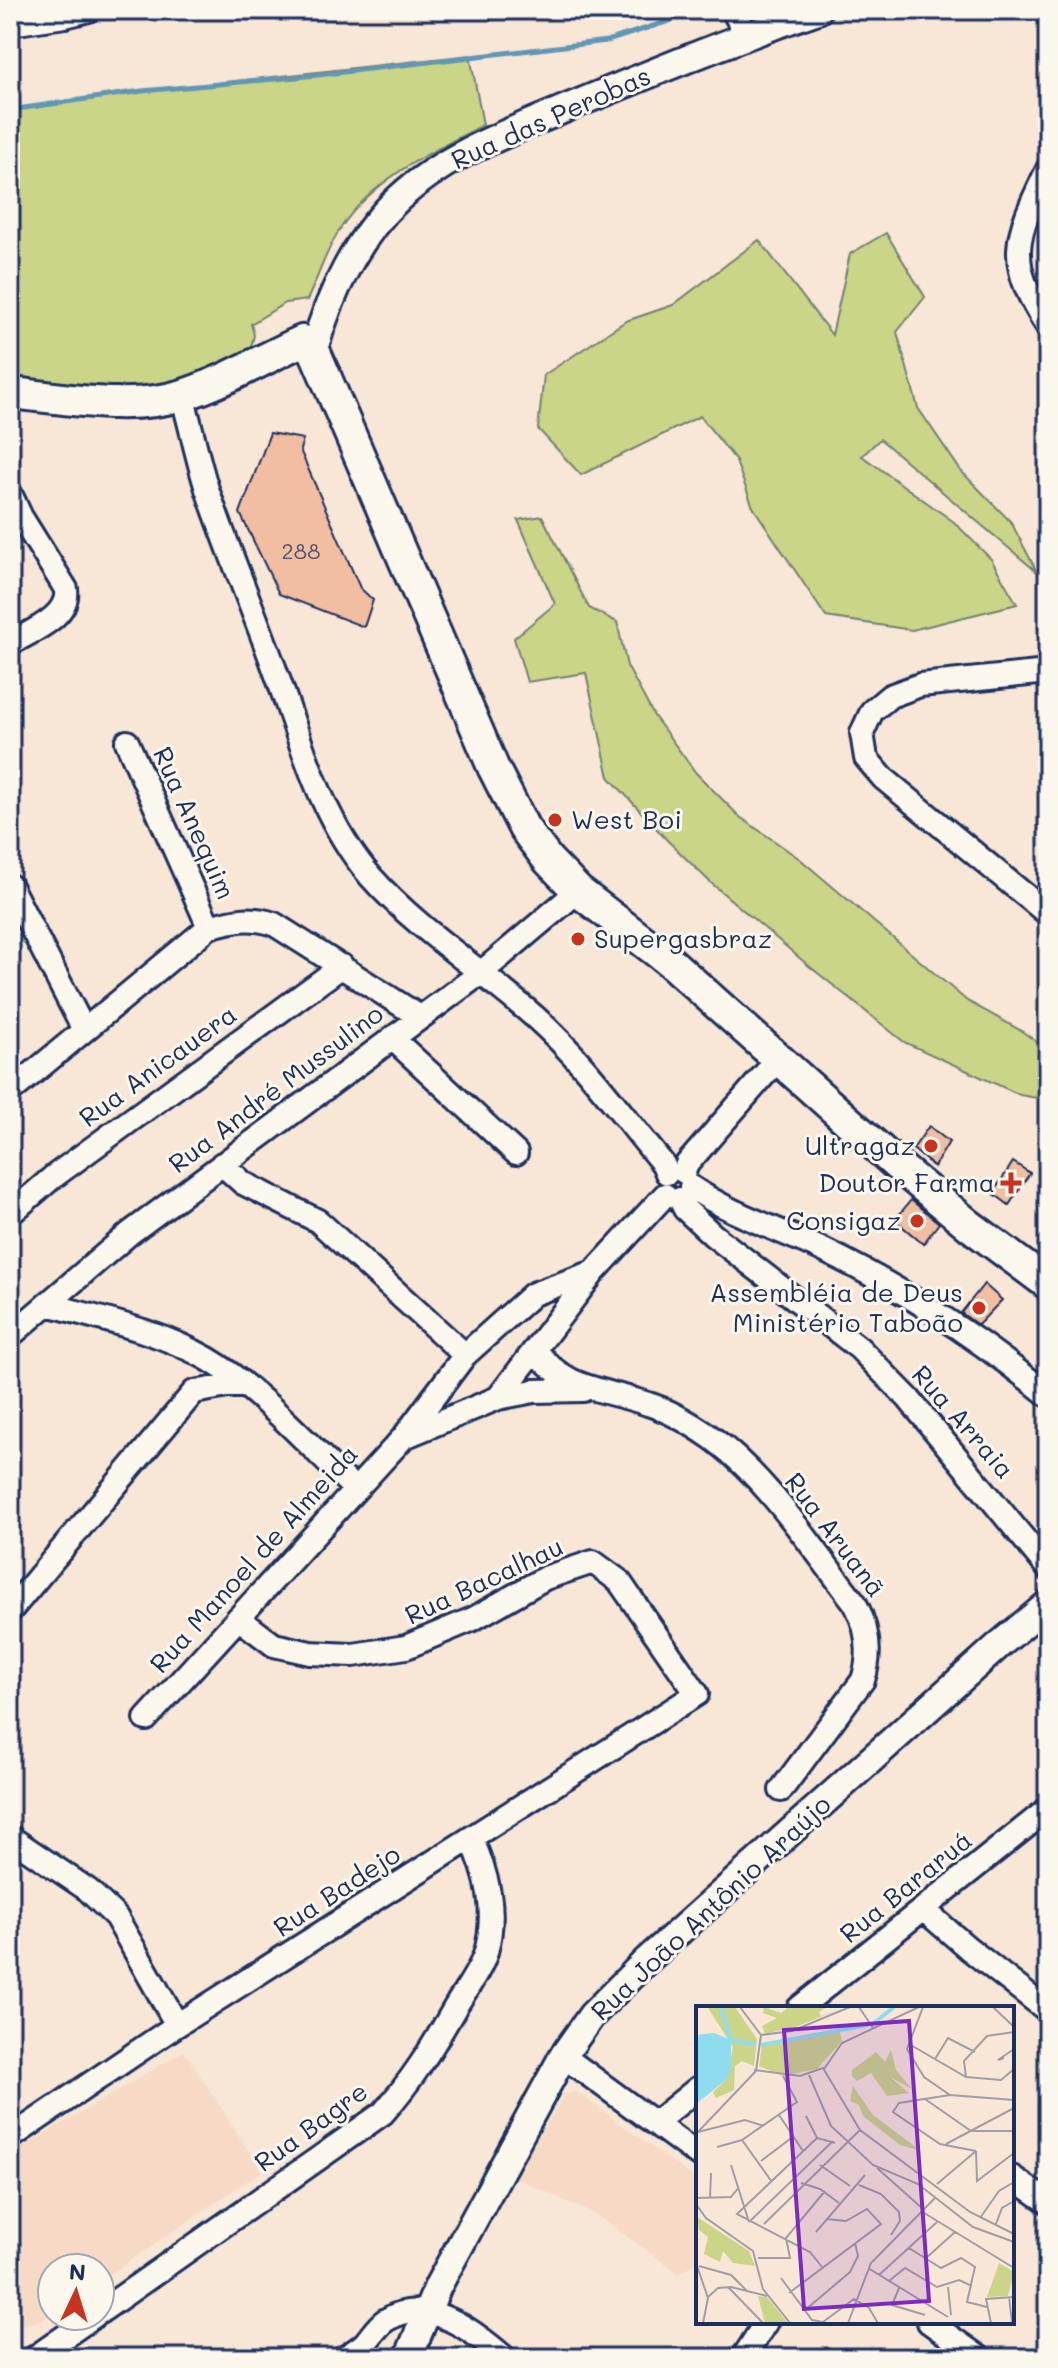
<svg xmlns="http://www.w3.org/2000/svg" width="1058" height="2368" font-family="Mali,sans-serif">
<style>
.built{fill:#f6dac6}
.green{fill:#cad588;stroke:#728273;stroke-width:2}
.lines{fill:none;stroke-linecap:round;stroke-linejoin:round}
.stream{stroke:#6197b5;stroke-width:5}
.building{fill:#f1bea2;stroke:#1b2f5e;stroke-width:2}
.minor-casing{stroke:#1b2f5e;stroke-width:28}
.tertiary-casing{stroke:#1b2f5e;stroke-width:32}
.secondary-casing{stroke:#1b2f5e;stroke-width:36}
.minor{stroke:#fbf7ec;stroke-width:22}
.tertiary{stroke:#fbf7ec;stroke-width:26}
.secondary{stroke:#fbf7ec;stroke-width:30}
.poi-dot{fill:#c8321e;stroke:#fbf7ec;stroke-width:3}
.labels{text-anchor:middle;stroke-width:6;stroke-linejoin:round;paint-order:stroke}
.number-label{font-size:22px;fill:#50536f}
.street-label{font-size:26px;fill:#1b2f5e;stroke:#fbf7ec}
.poi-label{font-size:26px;fill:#1b2f5e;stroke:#fbf7ec;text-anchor:end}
.inset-river{fill:none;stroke:#8fdcef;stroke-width:4}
.inset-road{fill:none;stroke:#a09da6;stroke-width:2}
.view{fill:#7b2cbf;fill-opacity:0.15;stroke:#7b2cbf;stroke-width:4}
.inset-edge{fill:none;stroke:#1b2f5e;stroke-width:4}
</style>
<rect width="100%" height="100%" fill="#f8e6d6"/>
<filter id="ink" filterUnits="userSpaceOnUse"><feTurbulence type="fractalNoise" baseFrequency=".0125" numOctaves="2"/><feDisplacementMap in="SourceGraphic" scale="16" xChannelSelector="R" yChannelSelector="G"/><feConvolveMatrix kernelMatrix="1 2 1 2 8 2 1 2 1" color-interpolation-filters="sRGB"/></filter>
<g filter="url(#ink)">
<path class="built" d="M184,2051l78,120 -162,110v-13h-48v45l-10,7 -32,8v-173z
M577,2092l121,89v80l-18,13 -82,-58 -84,-39 51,-83z"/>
<path class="green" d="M470,55l13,70c-51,26 -108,53 -141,101 -16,23 -23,50 -35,74l-22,3 -34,21 3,11 -3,12c-46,28 -106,47 -160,47 -27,0 -54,-3 -81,-4v-280l118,-17z
M886,233l39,64 -28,35 21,76 43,63 50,51 26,50 -157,-133 -18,17 92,66 37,37 26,45 -105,26 -86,-13 -73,-110 -18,-48 -35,-43 -119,59 -43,-46 6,-54 82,-54 47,-16 86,-65 73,95 18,-81z
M542,516l47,92 28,14 10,44 27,50 42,57 44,44 60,42 167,142 53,29 28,20v50l-28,-5 -116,-53 -95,-76 -99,-84 -44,-43 -57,-62 -23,-104 -59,9 -13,-44 41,-34 -37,-84z"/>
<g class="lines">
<path class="stream" d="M10,110l132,-19 176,-16 289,-34 96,-31"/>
</g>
<path class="building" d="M270,433l33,6 -3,11 60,138 13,12 -9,27 -85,-33 -39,-81z
M929,1126l20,16 -15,25 -21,-18z
M1013,1162l17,11 -21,32 -16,-12z
M911,1200l28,23 -16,21 -28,-24z
M984,1284l18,16 -24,25 -17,-12z"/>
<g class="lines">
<g class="minor-casing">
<path id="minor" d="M733,10l13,25
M10,24l55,-8 24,-6
M1048,169c-33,69 -44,90 0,158
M182,395c9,31 15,63 25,94 21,61 46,120 68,181 26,71 45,148 96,207 48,54 111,93 165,141 48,43 86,97 127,146l4,9
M10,493l11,24 45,72c4,28 -35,42 -56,55
M1048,672l-128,13 -30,11 -18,15 -10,22 4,25 17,20 165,136
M127,742l82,185c24,-7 41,-11 65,-3l146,93
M10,886l74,144
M392,1038l124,115
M10,1092l199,-165
M222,1164l21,19 75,38 147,134
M684,1172l3,-8 90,-104
M691,1187c41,28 88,42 132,63 79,38 157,89 225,145
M680,1199l5,10 28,26 146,113 49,50 140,170
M10,1214l43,-37 289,-211
M47,1304c54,15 112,27 161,55 51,30 103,89 147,130
M10,1336l120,-103 352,-261 96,-81
M536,1350c27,40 69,39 112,54 23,7 44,20 64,34 55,40 101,111 143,165 13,25 17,50 8,77l-82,110
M498,1398l36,-7 49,-1
M404,1437l94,-39 96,-126 71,-77
M10,1611l184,-219 34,-6h18
M146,1719l257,-281 62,-83 68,-61 61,-22
M10,1837l78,53 28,27 61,108
M923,1909l45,39 80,63
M799,2008l249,-199
M563,2056l135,99
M655,2123l43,-35
M10,2138l167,-113 520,-331 -78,-113 -26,-19 -48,16 -72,41 -67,28 -53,8 -43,-2 -36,-8 -36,-27
M1012,2177l36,25
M100,2312l283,-199c29,-33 48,-63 70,-102 10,-18 27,-39 33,-59 11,-41 2,-77 -15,-114
M929,2322l51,36
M34,2358l60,-42
M344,2358c7,-5 15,-9 21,-15 7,-8 12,-17 21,-23 41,-26 89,12 119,38
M743,2358l23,-36"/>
</g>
<g class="tertiary-casing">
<path id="tertiary" d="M314,350c15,-55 43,-113 85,-152 47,-44 112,-66 170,-91 83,-34 165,-68 249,-97
M408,2358l30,-72 125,-230 29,-41 53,-53 354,-317 49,-41"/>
</g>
<g class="secondary-casing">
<path id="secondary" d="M10,393c56,5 117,19 173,2 41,-13 80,-36 119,-54l12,9 179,417 31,61 24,32 30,31 91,70 228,204 72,60 79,59"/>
</g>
<use href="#minor" class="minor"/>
<use href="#tertiary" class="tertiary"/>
<use href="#secondary" class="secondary"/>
</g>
</g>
<g class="poi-dot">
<circle cx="555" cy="820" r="8"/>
<circle cx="578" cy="939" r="8"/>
<circle cx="931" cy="1146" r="8"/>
<path d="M1007 1171h8v8h8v8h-8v8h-8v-8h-8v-8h8z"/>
<circle cx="917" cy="1221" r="8"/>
<circle cx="979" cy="1308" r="8"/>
</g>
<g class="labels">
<g class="number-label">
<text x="301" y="559">288</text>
</g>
<g class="street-label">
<text transform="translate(551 118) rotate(-24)" y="9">Rua das Perobas</text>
<text transform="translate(194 823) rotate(66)" y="9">Rua Anequim</text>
<text transform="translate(158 1066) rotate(-36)" y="9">Rua Anicauera</text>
<text transform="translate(276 1089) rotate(-37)" y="9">Rua André Mussulino</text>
<text transform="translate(963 1422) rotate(49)" y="9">Rua Arraia</text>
<text transform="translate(835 1535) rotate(53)" y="9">Rua Aruanã</text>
<text transform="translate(254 1559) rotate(-48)" y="9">Rua Manoel de Almeida</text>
<text transform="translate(484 1581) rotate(-25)" y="9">Rua Bacalhau</text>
<text transform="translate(906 1887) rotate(-39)" y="9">Rua Bararuá</text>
<text transform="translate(337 1891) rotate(-33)" y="9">Rua Badejo</text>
<text transform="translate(711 1908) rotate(-43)" y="9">Rua João Antônio Araújo</text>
<text transform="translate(311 2127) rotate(-36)" y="9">Rua Bagre</text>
</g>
<g class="poi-label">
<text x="571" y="829" text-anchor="start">West Boi</text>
<text x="594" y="948" text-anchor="start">Supergasbraz</text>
<text x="915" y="1155">Ultragaz</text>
<text x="995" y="1192">Doutor Farma</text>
<text x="901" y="1230">Consigaz</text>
<text x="963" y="1302">Assembléia de Deus<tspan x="963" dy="30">Ministério Taboão</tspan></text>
</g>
</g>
<g transform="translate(696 2006)">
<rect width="318" height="318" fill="#f8e6d6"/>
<path d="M39,1l22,32 -3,27 -12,-5 -7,5 -1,24 -18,8 -3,-6 14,-13 6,-32 -25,-39zM68,1l17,6 8,-6h38l-8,5 2,4 19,-7 -42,17 -33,8 -3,-8 15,-8 -14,-5zM144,26l2,9 -25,28 -34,7 -24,-10 3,-21zM195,44l5,20 16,19 -22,-12 19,16 -22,3 -16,-23 -14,8 -5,-5v-6l24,-18 9,10zM157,80l20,29 48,36 -21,-6 -37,-29 -4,-11 -9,-4zM1,211l52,34 6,15 -22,-3 -10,-12 -3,11 -16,-8 4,-17 -9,-7zM303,257l15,9 -6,24 -21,1zM62,290l9,1 21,26h-23z" fill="#cad588"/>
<path d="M18,27l17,7v29l-4,10 -31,25v-69z" fill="#8fdcef"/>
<path class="inset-river" d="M25,1l10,33 24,4M178,17l20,-16M65,39l107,-20"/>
<path class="inset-road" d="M163,1l14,21M227,1l-16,42 17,28 26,18 64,5M297,1l21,20M65,29l31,-4 58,-24M213,38l57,33 35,3 13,-11M308,52l-6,2 16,-11M239,53l13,-21 27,14M128,63l18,-26 77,-36M58,64l46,6 23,-8 37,62 110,82 44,22M113,69l22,51 42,39 45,19 55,43 41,15M270,71l-2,-16 23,-25 27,-4M254,89l-51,8 -6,9 47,32 36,7M229,93l46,32h43M83,109l24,36M110,110l11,22 18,5M2,126l47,-12 19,6M0,128l60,-63 5,-36 -21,-28M121,132l-80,76 73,38 12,15M46,134l30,42M250,138l68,-36M21,141l25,-7 55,-38 -14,-26M280,145l1,30 37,-28M65,155l33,-25M35,159l18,57M124,159l30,21M181,162l46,41M105,177l19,6 19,14M241,178l39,-33M163,179l22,9 18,18 1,9 -9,14M14,191l1,-24M0,192l35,-1 8,-10M0,198l10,14 47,33 10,38 27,34M225,205l93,57M284,212l19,-27 15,-9M53,216l84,-81M68,218l96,-94M300,218l6,-16 12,-7M120,226l49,-57M213,242l32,20 20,-10 14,9 -8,35 20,5M62,252h32l-4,-20 39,-47M229,253l30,-27M0,257l12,35 -5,25M3,260l32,9 16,16M172,262l80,49M183,269l58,-53M85,272l31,42 11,2 31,-23 15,9 9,15M193,275l16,-13 32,19 22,-7 13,6M32,281l35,36M252,281l3,28M203,282l-7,17 33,10M93,287l92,-69 -14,-15 -21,12 -20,-2M12,291l10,-9 13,-1 36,9M313,291l3,26M108,305l46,-39 8,-16 -3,-13M152,317l23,-60 64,-65M295,317l-5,-24 28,-2"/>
<path class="view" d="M213,15l20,280 -125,8 -20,-279z"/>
<rect width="318" height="318" class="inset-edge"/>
</g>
<rect width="1058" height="2368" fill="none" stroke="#fbf7ec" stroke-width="40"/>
<rect x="20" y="20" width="1018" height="2328" fill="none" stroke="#1b2f5e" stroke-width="3" filter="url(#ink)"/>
<g transform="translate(76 2292) rotate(4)"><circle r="38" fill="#fbf7ec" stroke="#a1a7b3" stroke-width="2"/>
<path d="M0-6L14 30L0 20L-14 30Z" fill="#c8321e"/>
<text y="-12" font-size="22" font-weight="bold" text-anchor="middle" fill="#1b2f5e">N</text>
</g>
</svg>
